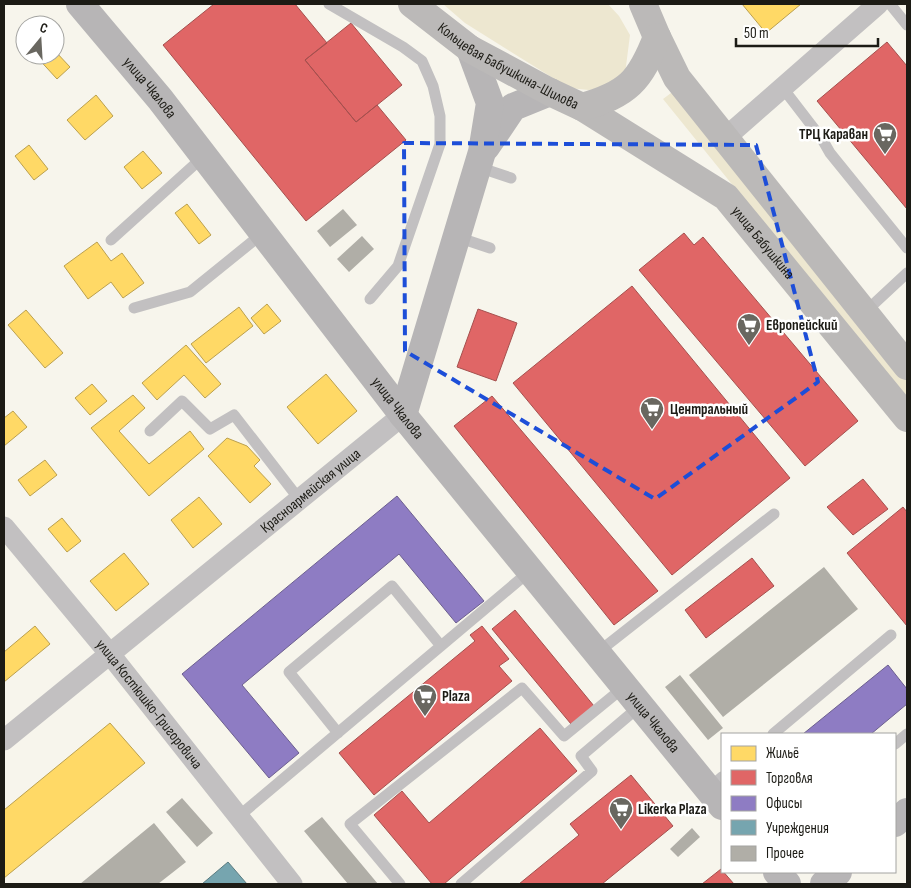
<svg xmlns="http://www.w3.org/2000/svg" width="911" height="888" font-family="'Sofia Sans Condensed',sans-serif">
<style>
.green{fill:#ede7d0}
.homes{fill:#ffd966;stroke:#bba04e}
.shops{fill:#e06666;stroke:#a5504e}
.offices{fill:#8e7cc3;stroke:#6c5f8f}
.public{fill:#76a5af;stroke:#5b7c81}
.building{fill:#b0aea7}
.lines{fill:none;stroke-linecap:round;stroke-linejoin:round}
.service{stroke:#c2c0c1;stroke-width:11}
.minor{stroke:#c2c0c1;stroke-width:21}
.secondary{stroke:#b7b5b6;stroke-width:28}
.primary{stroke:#bbb9b8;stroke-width:28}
.marked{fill:none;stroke:#1d4ed8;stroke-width:4;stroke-dasharray:10 6;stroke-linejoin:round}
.labels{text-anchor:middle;stroke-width:5;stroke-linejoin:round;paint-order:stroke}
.street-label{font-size:15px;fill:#1c1b15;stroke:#fff}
.poi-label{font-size:15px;font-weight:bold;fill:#1c1b15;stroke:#fff;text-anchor:start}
</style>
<rect width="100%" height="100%" fill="#f7f5ec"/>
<path class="green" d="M443,4h165l11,12 11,19 -5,39 -16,12 -20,4 -20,-2 -104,-65z
M675,90l232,287v24l-244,-302z"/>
<path class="homes" d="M742,4h59l-35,29z
M55,51l15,16 -13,12 -22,-24h20z
M96,95l17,21 -28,24 -18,-20z
M29,145l19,24 -14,11 -19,-24z
M143,151l19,22 -20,16 -18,-22z
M187,204l24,31 -12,9 -24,-31z
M97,242l14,19 11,-8 22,30 -21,15 -12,-16 -23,17 -24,-33z
M267,304l14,17 -17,13 -13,-16z
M239,307l14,19 -47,37 -15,-19z
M26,310l37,43 -18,15 -37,-43z
M186,345l35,39 -16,14 -21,-23 -27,25 -15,-17z
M326,374l31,37 -39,33 -31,-37z
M92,384l15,17 -17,14 -15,-17z
M133,395l12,13 -26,23 30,33 41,-33 14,18 -55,47 -58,-68z
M13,411l14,16 -23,19v-28z
M227,438l20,8 13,14 -6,6 17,18 -21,19 -42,-47z
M45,460l12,15 -27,21 -12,-16z
M199,497l23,27 -29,24 -22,-28z
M62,518l19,23 -14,11 -19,-23z
M124,553l25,31 -33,27 -26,-30z
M35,626l15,18 -46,38v-30z
M110,723l35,40 -141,115v-68z"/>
<path class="shops" d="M214,4h81l32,39 -22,17 51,62 21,-17 29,35 -100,81 -143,-176z
M351,23l51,62 -46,37 -51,-62z
M887,42l20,24v143l-90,-108z
M684,233l10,12 9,-8 155,184 -53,45 -166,-196z
M632,286l158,192 -118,97 -159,-192z
M478,309l39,14 -21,58 -39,-14z
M492,396l166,195 -44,34 -160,-199z
M863,479l25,30 -35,26 -26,-28z
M903,507l4,5v114l-60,-73z
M752,558l22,28 -68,52 -21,-28z
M515,610l79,96 -23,18 -79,-95z
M482,626l27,33 -10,7 13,15 -138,114 -35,-42 136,-112 -5,-6z
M540,728l37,43 -133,113h-12l-58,-69 28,-24 27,32z
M631,775l42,51 -71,58h-83l60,-49 -9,-11z
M721,869l13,15h-32z"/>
<path class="offices" d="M397,496l87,105 -28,22 -57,-69 -157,131 57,68 -30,25 -87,-104z
M888,665l19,24v15l-36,30h-68z"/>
<path class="public" d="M228,862l19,22h-45z"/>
<path class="building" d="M343,209l14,16 -27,22 -13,-16z
M362,236l12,13 -25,23 -12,-13z
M824,567l34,42 -135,108 -34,-42z
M680,675l43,53 -15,12 -43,-53z
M182,798l31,35 -16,14 -31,-35z
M322,817l56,67h-30l-44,-53z
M154,823l32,39 -28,22h-78z
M692,828l8,9 -22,20 -8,-8z"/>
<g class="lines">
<path class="service" d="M329,4l74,43 19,14 11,25 7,30v28l-42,122 -28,33
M890,4l17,21
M782,87l40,52 8,14 77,95
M478,167l33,11
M457,237l33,11
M111,240l93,-84
M134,308l56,-16 73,-59
M864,313l43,-40
M150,431l32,-30 28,28 24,-14 65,84
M597,653l177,-139
M338,733l-49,-61 103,-86 49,60
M773,734l118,-99
M895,744l12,-10
M708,789l14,-12
M239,816l291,-245
M400,884l-50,-60 172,-136 42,48 60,-49
M461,884l131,-113 -11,-15 59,-50"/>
<g class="minor">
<path d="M725,138l153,-134"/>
<path id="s1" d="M4,527l105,126 183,231"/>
<path id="s2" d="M4,740l399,-325"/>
</g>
<g class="secondary">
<path id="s3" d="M80,4l80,95 243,316 319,391"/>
<path d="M486,147l27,-40 37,-15"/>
<path d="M403,415l79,-263 8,-49 -20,-54"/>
<path d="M895,823l12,-11"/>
<path d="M777,872l10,12"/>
<path d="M824,884l14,-12"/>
</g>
<g class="primary">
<path id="s4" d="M412,4l58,45 80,43 32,15 144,90 181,221"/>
<path d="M643,4l14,33 20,41 230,288"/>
<path d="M582,107c46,-13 58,-26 75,-70"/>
</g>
</g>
<path class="marked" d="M404,143l352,2 62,237 -163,117 -250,-148z"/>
<defs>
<g id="supermarket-pin" transform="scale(1.25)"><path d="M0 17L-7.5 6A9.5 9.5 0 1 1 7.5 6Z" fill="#696760" stroke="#fff"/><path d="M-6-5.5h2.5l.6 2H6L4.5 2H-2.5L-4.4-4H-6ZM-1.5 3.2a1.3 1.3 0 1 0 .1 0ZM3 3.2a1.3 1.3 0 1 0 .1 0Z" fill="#fff"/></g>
</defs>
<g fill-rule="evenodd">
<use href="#supermarket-pin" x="885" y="134"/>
<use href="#supermarket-pin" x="749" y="325"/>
<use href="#supermarket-pin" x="652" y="409"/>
<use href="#supermarket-pin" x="425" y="696"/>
<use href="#supermarket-pin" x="621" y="809"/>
</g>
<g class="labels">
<g class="street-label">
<text dy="5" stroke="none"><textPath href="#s4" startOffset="115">Кольцевая Бабушкина-Шилова</textPath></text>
<text dy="5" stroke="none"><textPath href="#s3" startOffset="109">улица Чкалова</textPath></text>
<text dy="5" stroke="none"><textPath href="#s4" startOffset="428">улица Бабушкина</textPath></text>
<text dy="5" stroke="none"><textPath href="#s3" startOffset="514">улица Чкалова</textPath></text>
<text dy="5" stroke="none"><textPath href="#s2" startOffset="395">Красноармейская улица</textPath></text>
<text dy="5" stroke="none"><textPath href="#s1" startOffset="229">улица Костюшко-Григоровича</textPath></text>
<text dy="5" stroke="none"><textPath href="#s3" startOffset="919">улица Чкалова</textPath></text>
</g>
<g class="poi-label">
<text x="868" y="139" text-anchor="end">ТРЦ Караван</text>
<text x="766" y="330">Европейский</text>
<text x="670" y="414">Центральный</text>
<text x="442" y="701">Plaza</text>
<text x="638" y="814">Likerka Plaza</text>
</g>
</g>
<rect width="911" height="888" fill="none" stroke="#1c1b15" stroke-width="10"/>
<rect x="721" y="733" width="175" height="140" fill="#ffffff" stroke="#a4a4a1"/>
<rect x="731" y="746" width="25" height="15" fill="#ffd966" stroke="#a4a4a1"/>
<text x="766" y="758" font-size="15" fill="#1c1b15">Жильё</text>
<rect x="731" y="770" width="25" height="15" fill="#e06666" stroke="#a4a4a1"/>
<text x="766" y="783" font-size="15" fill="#1c1b15">Торговля</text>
<rect x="731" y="796" width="25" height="15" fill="#8e7cc3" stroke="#a4a4a1"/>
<text x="766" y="808" font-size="15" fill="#1c1b15">Офисы</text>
<rect x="731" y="820" width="25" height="15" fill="#76a5af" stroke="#a4a4a1"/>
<text x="766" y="833" font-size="15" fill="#1c1b15">Учреждения</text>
<rect x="731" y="846" width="25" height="15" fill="#b0aea7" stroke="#a4a4a1"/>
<text x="766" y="858" font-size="15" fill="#1c1b15">Прочее</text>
<g transform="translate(40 40) rotate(18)"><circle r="24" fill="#ffffff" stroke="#a4a4a1"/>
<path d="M0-4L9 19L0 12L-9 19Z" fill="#696760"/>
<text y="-8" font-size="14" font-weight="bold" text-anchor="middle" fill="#1c1b15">С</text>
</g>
<path d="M736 38v8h142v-8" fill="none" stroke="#1c1b15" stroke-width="2.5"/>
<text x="744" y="38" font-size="15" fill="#1c1b15" stroke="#ffffff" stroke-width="4" paint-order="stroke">50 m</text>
</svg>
